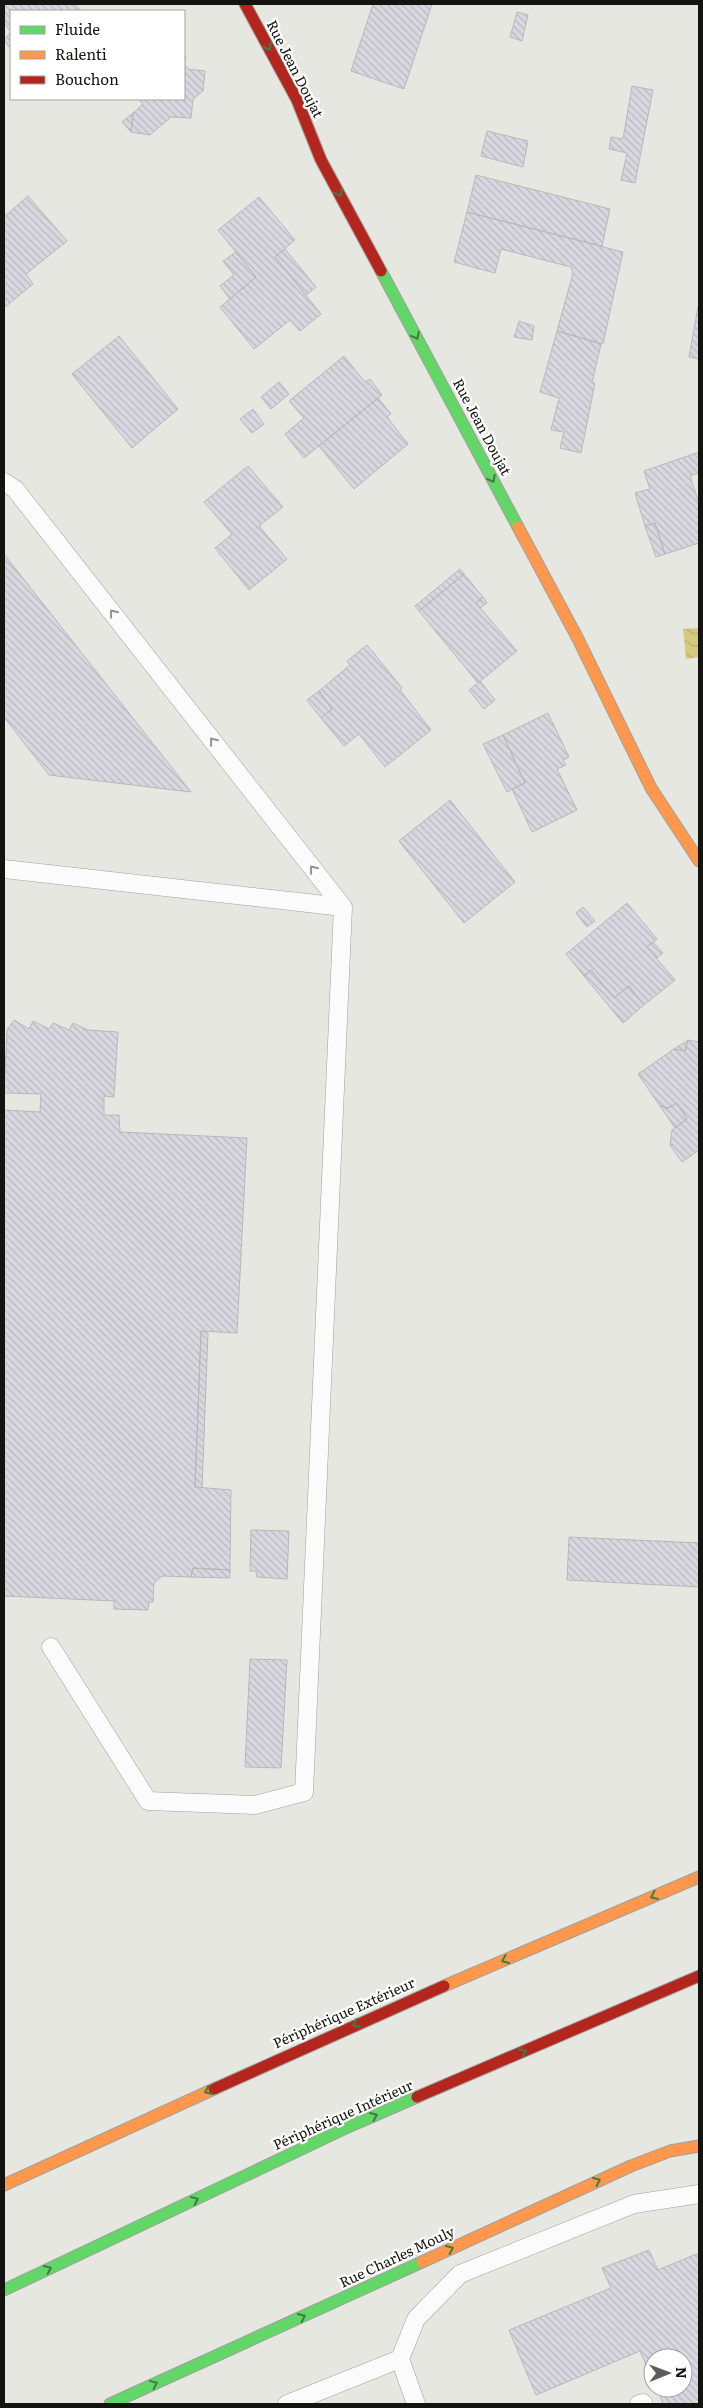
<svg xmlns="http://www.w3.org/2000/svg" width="703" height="2408" font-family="Literata,serif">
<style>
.water{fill:url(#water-waves)}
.building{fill:url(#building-back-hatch);stroke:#b8b8b8}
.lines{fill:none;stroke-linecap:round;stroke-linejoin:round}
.lane-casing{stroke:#a1a09c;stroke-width:19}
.fast-casing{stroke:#a1a09c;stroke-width:13}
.slow-casing{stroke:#a1a09c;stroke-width:13}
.jam-casing{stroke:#a1a09c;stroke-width:13}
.lane{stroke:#fbfbfb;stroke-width:18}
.fast{stroke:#63d668;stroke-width:11}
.slow{stroke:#ff974d;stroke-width:11}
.jam{stroke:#b3261e;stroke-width:11}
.oneway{stroke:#3f7e40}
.oneway2{stroke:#939391}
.labels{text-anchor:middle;stroke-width:4.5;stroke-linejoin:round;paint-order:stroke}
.street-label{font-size:14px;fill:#13130f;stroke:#fff}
</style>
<defs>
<pattern id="water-waves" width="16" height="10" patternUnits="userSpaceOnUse" patternTransform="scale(1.25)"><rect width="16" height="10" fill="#d4ca7f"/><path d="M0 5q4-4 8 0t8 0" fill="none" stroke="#b5ad6d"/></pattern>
<pattern id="building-back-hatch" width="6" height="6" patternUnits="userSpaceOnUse" patternTransform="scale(1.25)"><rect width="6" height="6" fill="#d9d8e0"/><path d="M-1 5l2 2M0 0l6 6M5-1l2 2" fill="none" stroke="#b9b8bf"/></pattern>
</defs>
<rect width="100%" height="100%" fill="#e7e7e2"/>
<path class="water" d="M699,628v29l-13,2 -3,-30z"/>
<path class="building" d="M4,4h71l6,7h-70v21l-7,-9z
M373,4h59l-28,85 -53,-18z
M517,12l11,3 -6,26 -12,-4z
M11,32v-1v18l-7,-9z
M184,55l2,3 -2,6 4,5 17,2 -2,20 -10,8 -2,19 -20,-1 -21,18 -19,-3 2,-19 10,-9 -4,-5h45z
M632,86l21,4 -18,93 -14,-3 6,-27 -18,-4 2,-12 12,2z
M133,113l-2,19 -9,-10z
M487,131l41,10 -5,26 -42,-11z
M476,175l134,34 -8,37 -135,-34z
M28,196l39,45 -41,33 7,10 -29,24v-91z
M259,197l36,43 -20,17 46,57 -21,17 -10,-11 -36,29 -34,-42 36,-30 -38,-47z
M467,212l156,40 -20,92 -46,-13 16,-58 -2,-6 -70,-18 -6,24 -41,-11z
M285,249l31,38 -10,8 -31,-38z
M236,252l20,25 -26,22 -10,-13 14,-11 -11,-14z
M698,307l1,1v51l-10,-2z
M519,321l15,5 -2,14 -18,-3z
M557,331l44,13 -9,39h3l-14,70 -21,-5 4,-16 -13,-2 8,-32 -19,-6z
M119,336l59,73 -46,39 -60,-74z
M344,356l21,26 5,-3 12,16 -78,63 -19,-24 19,-16 -15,-17z
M279,382l10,12 -18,15 -10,-12z
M378,398l13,16 -4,3 21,27 -54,45 -35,-43z
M253,409l11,15 -12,9 -12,-14z
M699,452v21l-9,3 9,27v40l-34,11 -10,-31 -10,3 -10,-33 15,-4 -6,-18z
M248,466l35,41 -24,19 28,33 -38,31 -34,-42 17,-14 -28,-32z
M655,523l10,31 -9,3 -11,-31z
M4,554l187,238 -142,-17 -45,-58z
M460,569l4,5 -45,37 -4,-5z
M464,574l19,23 -7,6 41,48 -39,32 -59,-72z
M483,597l4,6 -7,5 -4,-5z
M367,645l35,43 -2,2 31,40 -46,37 -26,-33 -15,12 -23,-28 11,-9 -13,-18 31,-26 -3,-4z
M480,681l15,19 -11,9 -15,-19z
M319,691l13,18 -11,9 -14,-18z
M548,713l21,44 -6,3 3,5 -9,4 20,41 -45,22 -20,-43 13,-6 -22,-48z
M503,735l22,48 -18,9 -24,-48z
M450,800l65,82 -51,41 -65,-82z
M627,903l30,36 -10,8 28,33 -31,25 -15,-19 -15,12 -23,-28 -7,6 -18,-22z
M583,907l12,14 -8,6 -11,-14z
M653,942l10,11 -6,5 -10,-11z
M591,970l23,28 15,-12 15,19 -21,18 -39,-47z
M14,1020l15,9 4,-8 16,8 4,-6 16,7 4,-7 15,7 30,2 -4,65 -10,-1v19h15l1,17 127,6 -10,195 -36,-2 -6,156 36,3 -1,80 -37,-2 -2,9 -29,-1 -8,7 -1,19h-4l-1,8 -34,-1v-8l-110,-5v-486l36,2 1,-18 -37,-1 3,-63z
M688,1040l11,2v108l-17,12 -12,-17 2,-15 15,-11 -10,-16 -9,5 -8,-2 -22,-32 36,-25 11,2z
M688,1040l-3,11 -11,-2z
M677,1103l10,16 -12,9 -15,-22 8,2z
M201,1331l7,2 -6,155 -7,-1z
M251,1530l38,1 -2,48 -30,-2 -1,-6h-6z
M569,1537l130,6v44l-132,-7z
M193,1568l37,2v8l-39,-1z
M250,1659l37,1 -6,108 -36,-1z
M649,2250l9,20 41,-17v151h-36l-6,-16h26v-30h-30v22l-13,-29 -104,44 -27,-65 102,-42 -9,-20z"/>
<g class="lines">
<g class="lane-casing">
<path id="lane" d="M4,482l11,7 328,418
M4,869l339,38 -39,885 -49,13 -107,-4 -97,-154
M287,2404l113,-45
M416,2404l-16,-45 16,-40 44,-45 174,-70 65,-10
M639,2404l4,-1"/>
</g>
<g class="fast-casing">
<path id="fast" d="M381,271l137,256
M4,2290l344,-163 69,-30
M110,2404l312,-142"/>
</g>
<g class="slow-casing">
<path id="slow" d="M518,527l59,110 74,151 48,73
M444,1986l255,-109
M4,2185l210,-96
M422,2262l209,-96 39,-15 29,-5"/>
</g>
<g class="jam-casing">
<path id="jam" d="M245,4l52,96 24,60 60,111
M214,2089l230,-103
M417,2097l282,-121"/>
</g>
<use href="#lane" class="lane"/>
<use href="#fast" class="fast"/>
<use href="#slow" class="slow"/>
<use href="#jam" class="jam"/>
</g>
<defs><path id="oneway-chevron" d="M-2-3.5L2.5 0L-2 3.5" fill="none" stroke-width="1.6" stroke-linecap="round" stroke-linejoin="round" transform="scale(1.25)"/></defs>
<g class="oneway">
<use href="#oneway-chevron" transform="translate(268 47) rotate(62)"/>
<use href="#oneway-chevron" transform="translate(339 193) rotate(62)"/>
<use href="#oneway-chevron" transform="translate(416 336) rotate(62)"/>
<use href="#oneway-chevron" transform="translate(492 479) rotate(62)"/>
<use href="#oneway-chevron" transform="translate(654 1896) rotate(157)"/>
<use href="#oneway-chevron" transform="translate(505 1960) rotate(157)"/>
<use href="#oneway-chevron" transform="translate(356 2024) rotate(157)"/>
<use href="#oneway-chevron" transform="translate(523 2052) rotate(-23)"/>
<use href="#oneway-chevron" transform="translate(208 2091) rotate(155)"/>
<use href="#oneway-chevron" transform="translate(374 2116) rotate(-23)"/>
<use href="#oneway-chevron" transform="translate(597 2181) rotate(-25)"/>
<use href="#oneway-chevron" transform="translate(195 2200) rotate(-25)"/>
<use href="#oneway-chevron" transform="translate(450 2249) rotate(-25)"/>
<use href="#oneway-chevron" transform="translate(48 2269) rotate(-25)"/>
<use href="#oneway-chevron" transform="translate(302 2317) rotate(-25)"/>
<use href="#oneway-chevron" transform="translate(154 2384) rotate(-25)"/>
</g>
<g class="oneway2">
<use href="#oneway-chevron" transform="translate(113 613) rotate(-128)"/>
<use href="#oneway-chevron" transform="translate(213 741) rotate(-128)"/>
<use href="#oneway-chevron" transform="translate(313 869) rotate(-128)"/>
</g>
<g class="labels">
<g class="street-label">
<text transform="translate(295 69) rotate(63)" y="5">Rue Jean Doujat</text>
<text transform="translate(482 427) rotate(62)" y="5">Rue Jean Doujat</text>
<text transform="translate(344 2013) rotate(-24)" y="5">Périphérique Extérieur</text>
<text transform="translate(343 2115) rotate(-24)" y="5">Périphérique Intérieur</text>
<text transform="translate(397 2257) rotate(-25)" y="5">Rue Charles Mouly</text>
</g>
</g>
<rect width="703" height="2408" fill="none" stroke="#13130f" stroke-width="10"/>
<rect x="10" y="10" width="175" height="90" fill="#ffffff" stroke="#a1a19f"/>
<rect x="20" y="26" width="25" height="8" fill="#63d668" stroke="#a1a19f"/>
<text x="55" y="35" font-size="15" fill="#13130f">Fluide</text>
<rect x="20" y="51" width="25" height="8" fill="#ff974d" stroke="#a1a19f"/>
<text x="55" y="60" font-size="15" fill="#13130f">Ralenti</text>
<rect x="20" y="76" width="25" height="8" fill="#b3261e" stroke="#a1a19f"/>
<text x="55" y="85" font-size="15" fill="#13130f">Bouchon</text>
<g transform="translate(668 2373) rotate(89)"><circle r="24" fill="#ffffff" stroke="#a1a19f"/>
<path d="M0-4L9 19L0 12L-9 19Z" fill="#5d5d59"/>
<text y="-8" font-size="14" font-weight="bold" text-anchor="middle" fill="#13130f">N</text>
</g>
</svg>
